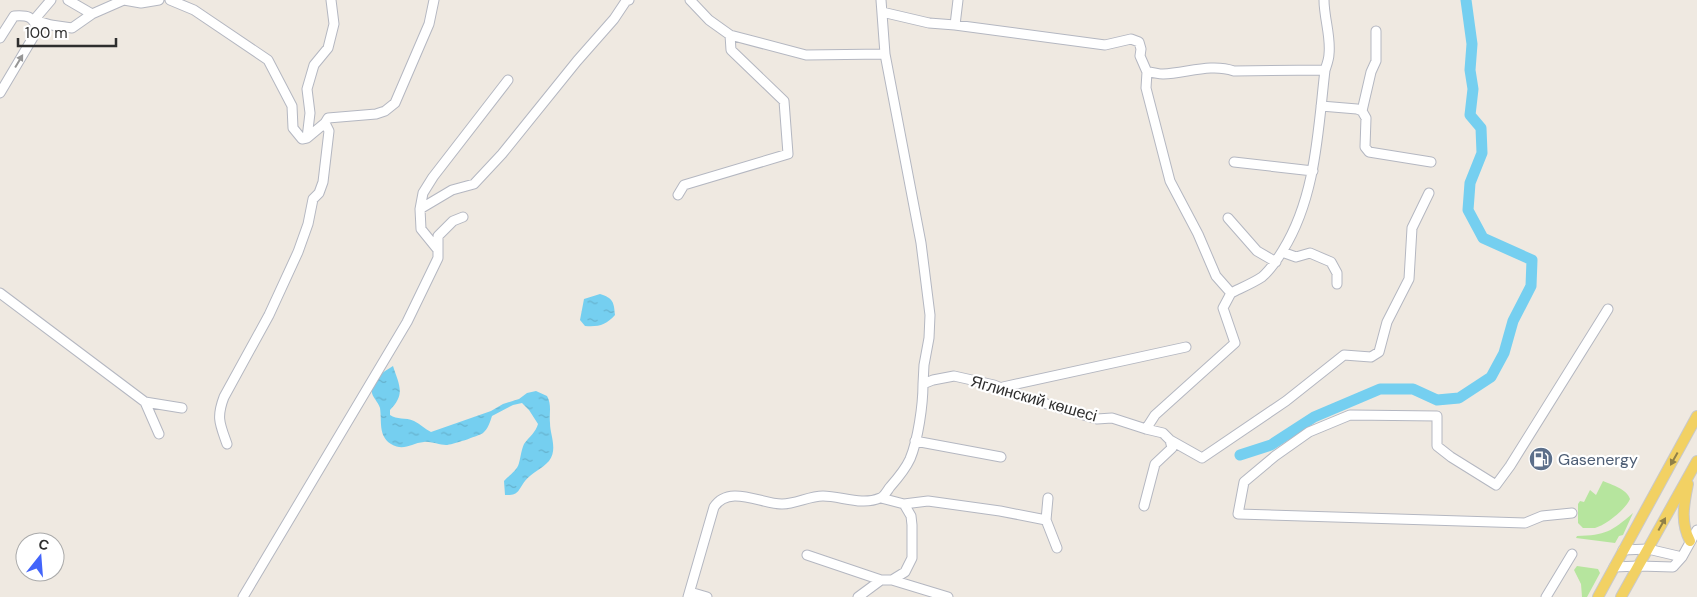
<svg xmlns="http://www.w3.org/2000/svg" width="1697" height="597" font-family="'DM Sans',sans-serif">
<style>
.grass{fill:#b6e59e}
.water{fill:url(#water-ripples)}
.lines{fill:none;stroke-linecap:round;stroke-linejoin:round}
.river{stroke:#75cff0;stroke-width:11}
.minor-casing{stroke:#b4b7c1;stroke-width:11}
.major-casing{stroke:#c9c9c9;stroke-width:12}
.minor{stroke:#fff;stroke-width:9}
.major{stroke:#f2d163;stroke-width:10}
.oneway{fill:#969696}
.oneway2{fill:#908048}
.labels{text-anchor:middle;stroke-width:4.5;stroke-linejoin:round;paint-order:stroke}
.street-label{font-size:16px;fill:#2e2e2e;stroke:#fff}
.service-label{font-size:16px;fill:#4e5e75;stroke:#fff;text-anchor:start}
</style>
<defs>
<pattern id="water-ripples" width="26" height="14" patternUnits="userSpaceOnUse" patternTransform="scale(1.25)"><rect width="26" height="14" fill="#75cff0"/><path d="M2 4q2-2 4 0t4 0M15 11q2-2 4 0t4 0" fill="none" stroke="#66b2ce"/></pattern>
</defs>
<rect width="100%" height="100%" fill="#efe9e1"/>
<path class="grass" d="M1603,481c9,4 24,8 27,18 -4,10 -24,26 -35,29 -3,0 -8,0 -12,0l-5,-5v-19l2,-3 4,1 6,-12 6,5z
M1633,513l-10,22 -4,1 -4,7 -39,-5 1,-2c29,-1 34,-4 56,-23z
M1577,566l21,3 2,4 -13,24h-5l-1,-13 -7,-14z"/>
<path class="water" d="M600,294c13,4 14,8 15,21 -9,10 -16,12 -30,11l-5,-6 4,-21z
M393,366c6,19 13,28 -3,44v5c7,5 15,2 24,6 6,3 11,8 17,11l60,-21 12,-7 16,-5 8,-6 9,-2 11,5c5,9 2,17 3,27 0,12 8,26 -1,38 -7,8 -18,12 -24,20 -7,9 -6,15 -20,14l-1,-14c5,-6 13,-10 15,-18 2,-7 2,-12 5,-19 5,-7 12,-12 14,-20l-9,-14 -7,-7 -9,2 -21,11c-2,6 -4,13 -9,17 -5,3 -31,12 -37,12 -6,0 -17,-4 -22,-3 -13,1 -20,10 -33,2 -13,-8 -9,-23 -11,-36 -2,-7 -10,-12 -8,-20 2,-11 13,-17 21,-22z"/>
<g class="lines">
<path class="river" d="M1240,455l31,-10 43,-28 66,-28h33l24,11 22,-2 32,-21 13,-24 9,-32 18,-35 1,-26 -49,-22 -15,-28 2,-27 12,-30 -1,-25 -11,-13 3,-26 -3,-19 2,-26 -6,-44"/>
<g class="minor-casing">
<path id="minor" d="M51,0l-17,20 17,5 21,3 20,-14 32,-14
M68,0l24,14
M124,0l17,3 18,-3
M170,0l24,10 74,50 24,46 1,22 9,11 5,-1
M690,0l19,20 21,15 76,20 79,-1
M881,0l4,54 36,189 9,72 -1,23 -5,27 -1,19
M882,12l47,11 26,2 150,20 26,-6 8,3 2,7 -1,7 7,16c6,0 11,2 16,2 24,-1 48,-11 71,-3l91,-1
M955,25l3,-25
M1376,31v30l-5,11 -9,39 4,7 -1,29 4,5 62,10
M0,38l14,-22c14,-1 18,0 24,13l-38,64
M1321,106l36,3 5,2
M325,123l3,-5 48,-4 9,-3 10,-8 34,-79 5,-24
M1234,162l79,9
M678,195l6,-10 104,-31 -4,-53 -53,-51 -1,-15
M420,209l32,-19 22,-6 28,-30 75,-93 37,-42 12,-18 3,-1
M1228,218l29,33 19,11
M438,250l-17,-21 -1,-20 3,-16 10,-16 75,-97
M1282,252l14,5 14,-4 21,9 6,11v11
M0,293l145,109 37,6
M1231,293c10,-5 22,-10 31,-16 9,-8 15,-17 21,-27 33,-53 35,-120 42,-180 2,-6 4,-11 4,-16 2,-18 -5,-36 -5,-54
M1003,387l183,-40
M145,402l14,32
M1146,429l9,-14 80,-72 -12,-35 8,-15 -15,-17 -18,-42 -28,-53 -24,-93 1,-16
M915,441l86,16
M227,444c-7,-20 -11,-26 -3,-47l45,-82 29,-63 10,-28 5,-25 6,-6 4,-11 6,-51 -4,-8 -18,15 3,-25 -3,-24 7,-24 14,-17 6,-24 -3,-24
M881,498l23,6 24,-3 72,10 46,9 2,-22
M1144,506l11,-42 17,-16 -2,-8
M1572,513l-30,3 -17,7 -287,-9 6,-32 31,-26 34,-24 41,-17 87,1v30l14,11 45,28 14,-19 98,-157
M1046,520l11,28
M1623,550l25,-1 34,8
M807,555l74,25h11l56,17
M1614,567l25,-1 34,1 9,-10 15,-27
M892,580l13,-8 7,-14v-33l-1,-9 -7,-12
M690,592l17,5
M243,597l164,-275 31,-64v-22l15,-15 10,-4
M688,597l26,-90c15,-23 47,-3 68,-3 14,0 27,-8 41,-8 18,0 39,10 57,2 4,-1 7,-7 10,-11 7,-8 15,-17 20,-28 8,-19 13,-54 13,-75l10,-4 21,-4 40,9 33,13 70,21 15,-1 34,11 17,4 7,7 32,18 84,-57 58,-46 27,2 8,-5 8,-30 22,-43 3,-51 17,-35
M858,597l23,-17
M1546,597l26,-43"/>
</g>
<g class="major-casing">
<path id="major" d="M1688,484c-4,20 -8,38 2,57
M1598,597l99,-181
M1621,597l76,-136"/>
</g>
<use href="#minor" class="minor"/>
<use href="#major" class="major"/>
</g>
<defs><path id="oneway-solid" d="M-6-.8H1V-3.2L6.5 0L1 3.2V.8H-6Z" transform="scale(1.25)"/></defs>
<use class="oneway" href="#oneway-solid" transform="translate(19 61) rotate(-59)"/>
<g class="oneway2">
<use href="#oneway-solid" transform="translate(1674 459) rotate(119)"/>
<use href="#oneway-solid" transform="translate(1662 524) rotate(-61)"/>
</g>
<defs>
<g id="fuel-disc" transform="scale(1.25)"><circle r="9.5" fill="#5c6f8a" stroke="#fff"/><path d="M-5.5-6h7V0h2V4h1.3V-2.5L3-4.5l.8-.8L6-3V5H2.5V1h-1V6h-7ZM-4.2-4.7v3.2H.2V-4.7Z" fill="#fff"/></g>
</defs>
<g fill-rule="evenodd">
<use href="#fuel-disc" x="1541" y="459"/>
</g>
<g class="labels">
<g class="street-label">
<text transform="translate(1034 398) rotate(16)" y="6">Яглинский көшесі</text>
</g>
<g class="service-label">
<text x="1558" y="465">Gasenergy</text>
</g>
</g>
<g transform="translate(40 557) rotate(17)"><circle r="24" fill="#ffffff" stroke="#ababab"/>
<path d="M0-4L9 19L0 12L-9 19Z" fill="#4264fb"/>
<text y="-8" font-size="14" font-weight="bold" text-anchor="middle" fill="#2e2e2e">С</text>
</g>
<path d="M18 38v8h98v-8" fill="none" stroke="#2e2e2e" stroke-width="2.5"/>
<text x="25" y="38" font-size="15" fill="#2e2e2e" stroke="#ffffff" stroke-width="4" paint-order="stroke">100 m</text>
</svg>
